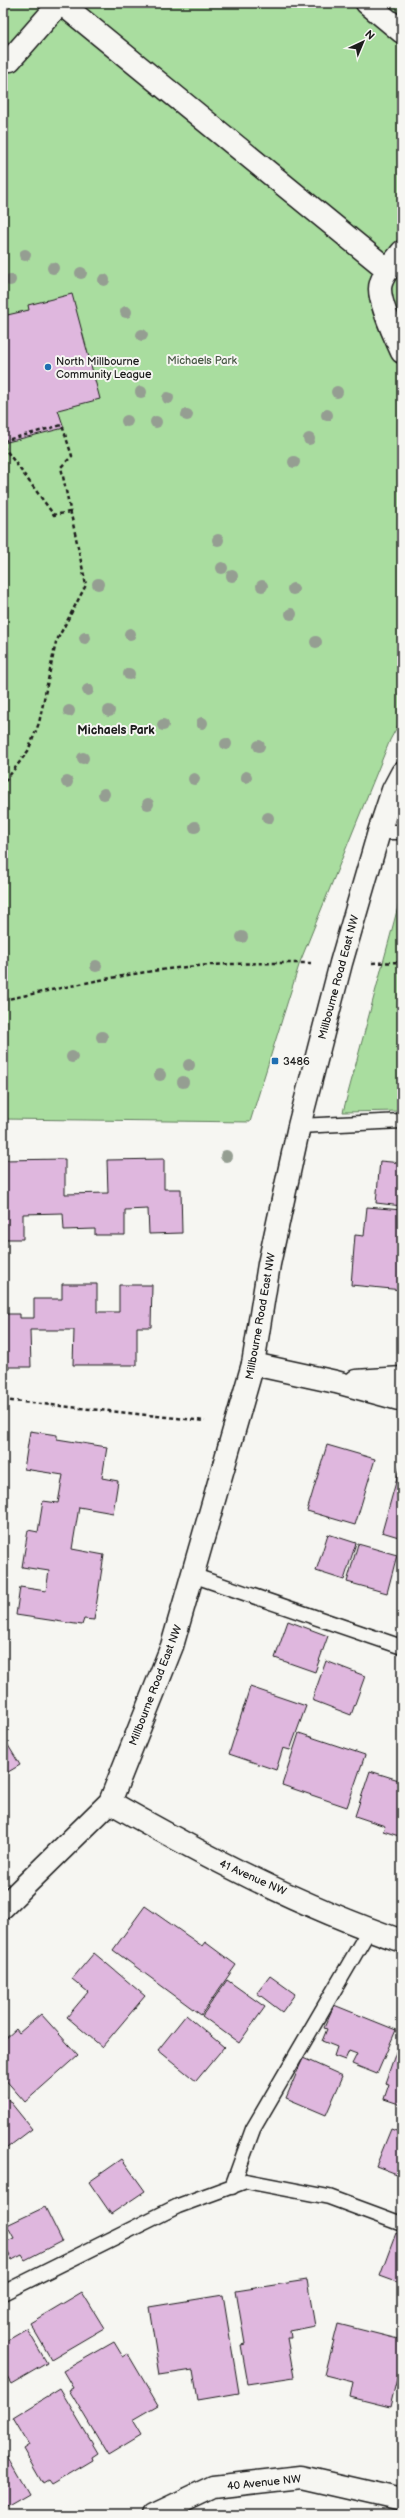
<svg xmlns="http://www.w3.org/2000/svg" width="405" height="2518" font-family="'Balsamiq Sans',sans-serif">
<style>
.green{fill:#a9dd9f;stroke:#627c5e}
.building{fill:#dfb7de;stroke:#1c1c1c}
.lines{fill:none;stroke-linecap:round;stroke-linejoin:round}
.service-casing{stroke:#1c1c1c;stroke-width:17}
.minor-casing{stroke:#1c1c1c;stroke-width:25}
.tertiary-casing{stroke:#1c1c1c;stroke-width:25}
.path{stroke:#1c1c1c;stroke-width:2.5;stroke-dasharray:4 3;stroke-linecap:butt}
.service{stroke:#f6f6f2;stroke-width:14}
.minor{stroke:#f6f6f2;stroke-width:22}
.tertiary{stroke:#f6f6f2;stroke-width:22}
.tree{fill:#959e92}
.poi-dot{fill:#1f6fb2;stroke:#f6f6f2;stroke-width:1.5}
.labels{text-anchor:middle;stroke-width:4;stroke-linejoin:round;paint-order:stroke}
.park-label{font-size:11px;fill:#465643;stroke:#f6f6f2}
.poi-label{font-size:11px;fill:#1c1c1c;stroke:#f6f6f2;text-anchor:start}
.street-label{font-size:11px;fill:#1c1c1c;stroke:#f6f6f2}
.neighbourhood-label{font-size:12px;font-weight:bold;fill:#1c1c1c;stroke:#f6f6f2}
</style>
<rect width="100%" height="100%" fill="#f6f6f2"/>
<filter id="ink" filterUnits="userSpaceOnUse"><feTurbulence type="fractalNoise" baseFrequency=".025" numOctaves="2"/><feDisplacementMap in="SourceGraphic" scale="8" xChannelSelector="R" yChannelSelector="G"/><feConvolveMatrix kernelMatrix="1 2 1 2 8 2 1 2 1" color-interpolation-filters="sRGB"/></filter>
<g filter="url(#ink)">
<path class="green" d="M3,3h399v715l-12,22 -90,222 -50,160 -247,-3z
M402,892v219l-59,1z"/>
<path class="building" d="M72,294l28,105 -42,11 6,18 -61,15v-127l26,-6 -1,-5z
M65,1159v35l43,-1 -1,-33 57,-1v30h17l1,44 -33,1 -1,-25 -23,1v25h-30v-6l-31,1 -1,-17 -40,1v25h-20v-79z
M380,1161l22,2v43l-26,-3z
M367,1207l35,3v80l-51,-5 4,-50 9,1z
M62,1284h35v28h22v-27h33l-1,42h-14v38h-64l1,-35h-44l1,37h-28v-53h17v4h14v-19h28z
M30,1431l27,4v4l50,8 -5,31 16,3 -5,32 -34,-6 -7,42 32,6 -10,65 -10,-1 -2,6 -66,-10 4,-28 26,4 3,-20 -27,-4 6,-37 10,2 5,-31 15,2 5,-28 -39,-6z
M327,1445l48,14 -20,66 -48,-14z
M401,1464l1,1v73l-20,-6z
M328,1534l28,9 -12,37 -28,-9z
M358,1544l39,11 -10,38 -40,-11z
M288,1621l40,15 -13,36 -40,-14z
M326,1661l39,15 -14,39 -39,-15z
M250,1687l56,19 -16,44 -7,-2 -7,22 -47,-16z
M299,1733l66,22 -18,52 -65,-22z
M3,1737l17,28 -17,10z
M370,1771l32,10v56l-19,-6 2,-5 -30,-10z
M145,1906l57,40 3,-4 31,23 -35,50 -88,-65z
M94,1953l51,43 -43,51 -35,-30 21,-25 -16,-13z
M270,1976l25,18 -13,18 -25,-19z
M227,1980l38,27 -26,36 -37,-27z
M334,2005l62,25 -19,44 -25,-10 5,-10 -8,-3 -4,9 -11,-4 3,-9 -15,-6 5,-12 -3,-1z
M41,2014l37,41 -53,47 -22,-25v-36l13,-12 3,4z
M186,2015l38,32 -28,34 -38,-31z
M402,2035v70l-18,-6 5,-15 -4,-1z
M303,2058l40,18 -17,39 -40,-17z
M3,2093l29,36 -29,22z
M391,2129l11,4v43l-26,-10z
M122,2159l23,32 -34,23 -22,-32z
M45,2207l17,34 -37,19 -3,-5 -10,5 -9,-17 11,-5 -7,-13z
M396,2233l6,2v49l-22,-8z
M307,2280l8,46 -25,5 1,7h-4l7,39 -46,7 -7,-39 4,-1 -9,-53z
M82,2292l22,36 -53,31 -21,-36z
M223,2295l16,98 -41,7 -5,-30 -33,5 -11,-68z
M338,2324l64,16v18l-12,49 -40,-10 3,-15 -28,-7z
M27,2329l20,34 -36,21 -8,-14v-27z
M114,2342l9,15 5,-3 30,51 -26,15 9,15 -33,20 -39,-65 4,-2 -10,-17z
M60,2389l38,64 -6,4 1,3 -42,25 -3,-4 -5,3 -20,-35 6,-4 -16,-27z
M3,2449l26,45 -26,15z"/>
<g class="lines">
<g class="service-casing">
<path id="service" d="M379,832h23
M299,1126l103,-5
M192,1575l210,72
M232,2187l21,-58 116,-199
M3,2293l175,-87 68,-25 83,16 73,27"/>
</g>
<g class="minor-casing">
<path id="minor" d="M61,3l327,267
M367,3l35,29
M10,60l50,-57
M402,252c-7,9 -22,24 -22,37 0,16 15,48 22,63
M253,1364l83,18 66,18
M356,1381l46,-3
M154,2515l59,-28 88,-10 101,23"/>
</g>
<g class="tertiary-casing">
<path id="tertiary" d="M110,1802c93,53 190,104 292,139
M3,1907l107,-105 62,-156 81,-282 16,-100 30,-138 42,-163 38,-131 14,-42 9,-17"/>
</g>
<path class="path" d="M3,441l59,-16 10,31 -11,11 25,118 -30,57 -17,81 -11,28 -25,33
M3,446l51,69 16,-3
M372,963l30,-1
M3,1000c55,-11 109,-24 165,-31 48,-6 95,-6 143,-6
M3,1400l202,21"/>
<use href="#service" class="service"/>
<use href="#minor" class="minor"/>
<use href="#tertiary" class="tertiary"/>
</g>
<g class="tree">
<circle cx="25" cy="255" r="6"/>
<circle cx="53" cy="268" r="6"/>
<circle cx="81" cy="273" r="6"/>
<circle cx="10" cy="280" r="6"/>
<circle cx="104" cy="280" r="6"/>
<circle cx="126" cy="312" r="6"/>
<circle cx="142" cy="335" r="6"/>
<circle cx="141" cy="392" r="6"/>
<circle cx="337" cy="392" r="6"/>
<circle cx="168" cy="398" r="6"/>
<circle cx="187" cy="415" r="6"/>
<circle cx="327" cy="415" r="6"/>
<circle cx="127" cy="421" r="6"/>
<circle cx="156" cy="422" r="6"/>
<circle cx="309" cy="439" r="6"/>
<circle cx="294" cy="462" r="6"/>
<circle cx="218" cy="540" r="6"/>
<circle cx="222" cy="568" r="6"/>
<circle cx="232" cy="576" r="6"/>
<circle cx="98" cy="584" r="6"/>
<circle cx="262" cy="586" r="6"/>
<circle cx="293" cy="589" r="6"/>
<circle cx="291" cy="614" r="6"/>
<circle cx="130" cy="634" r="6"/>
<circle cx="85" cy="638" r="6"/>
<circle cx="316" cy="642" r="6"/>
<circle cx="129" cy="674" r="6"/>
<circle cx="88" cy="690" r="6"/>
<circle cx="69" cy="711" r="6"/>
<circle cx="109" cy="711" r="6"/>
<circle cx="202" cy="723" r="6"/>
<circle cx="163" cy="725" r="6"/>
<circle cx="226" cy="744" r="6"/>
<circle cx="259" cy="746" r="6"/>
<circle cx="83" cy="758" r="6"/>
<circle cx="246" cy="777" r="6"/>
<circle cx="194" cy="779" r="6"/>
<circle cx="67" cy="782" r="6"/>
<circle cx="104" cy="794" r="6"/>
<circle cx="148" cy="804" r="6"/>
<circle cx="268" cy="818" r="6"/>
<circle cx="195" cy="827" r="6"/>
<circle cx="242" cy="937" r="6"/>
<circle cx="96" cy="966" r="6"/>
<circle cx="102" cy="1037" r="6"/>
<circle cx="72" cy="1057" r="6"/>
<circle cx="189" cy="1065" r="6"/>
<circle cx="160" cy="1075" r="6"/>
<circle cx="183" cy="1082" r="6"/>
<circle cx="226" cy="1156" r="6"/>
</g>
</g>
<g class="poi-dot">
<circle cx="48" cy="367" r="4"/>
<rect x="271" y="1057" width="8" height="8" rx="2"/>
</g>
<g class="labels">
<g class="park-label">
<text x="202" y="364">Michaels Park</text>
</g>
<g class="poi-label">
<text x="56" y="365">North Millbourne<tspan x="56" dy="13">Community League</tspan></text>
<text x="283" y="1065">3486</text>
</g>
<g class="street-label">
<text transform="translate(338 977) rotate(-75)" y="4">Millbourne Road East NW</text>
<text transform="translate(260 1316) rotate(-80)" y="4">Millbourne Road East NW</text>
<text transform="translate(155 1685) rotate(-69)" y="4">Millbourne Road East NW</text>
<text transform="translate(253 1877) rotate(24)" y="4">41 Avenue NW</text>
<text transform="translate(264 2482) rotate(-6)" y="4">40 Avenue NW</text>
</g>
<g class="neighbourhood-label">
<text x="116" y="734">Michaels Park</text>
</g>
</g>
<rect width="405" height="2518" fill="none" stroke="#f6f6f2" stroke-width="16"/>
<rect x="8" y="8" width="389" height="2502" fill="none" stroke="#1c1c1c" stroke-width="1.5" filter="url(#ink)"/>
<g transform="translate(363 42) rotate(44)" stroke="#f6f6f2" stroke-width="3" paint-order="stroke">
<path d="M0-3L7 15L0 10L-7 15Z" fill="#1c1c1c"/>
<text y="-6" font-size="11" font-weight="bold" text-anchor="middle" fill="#1c1c1c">N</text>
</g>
</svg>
